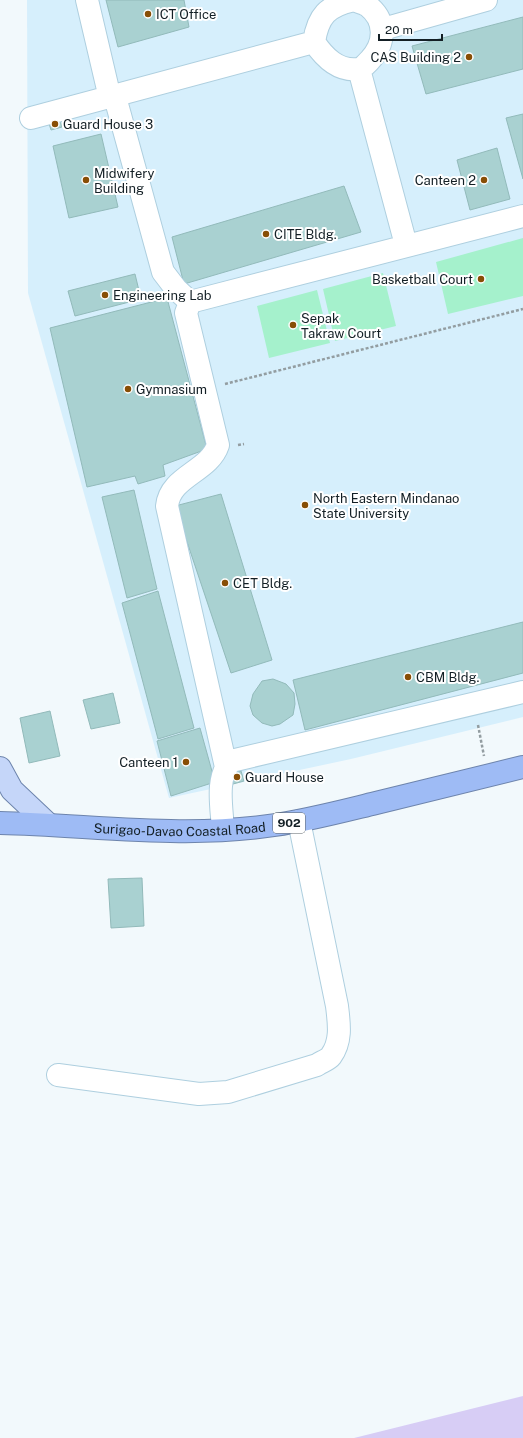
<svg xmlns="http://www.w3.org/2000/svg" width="523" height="1438" font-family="'Public Sans',sans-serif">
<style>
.built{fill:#d6effc}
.green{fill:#a5f1cc}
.water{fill:#d7cdf5}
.building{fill:#a9d1d1;stroke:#92baba}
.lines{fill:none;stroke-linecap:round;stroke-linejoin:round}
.minor-casing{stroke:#aecfdf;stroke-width:24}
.major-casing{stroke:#6d84ac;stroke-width:24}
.highway-casing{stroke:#6d84ac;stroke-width:24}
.path{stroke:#939da1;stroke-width:2.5;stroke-dasharray:3 2;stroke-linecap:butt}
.minor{stroke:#fff;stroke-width:22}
.major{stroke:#c5d6f9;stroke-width:22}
.highway{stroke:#9ebbf5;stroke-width:22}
.poi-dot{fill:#884e05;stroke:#fff;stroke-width:1.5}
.labels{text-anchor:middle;stroke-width:4;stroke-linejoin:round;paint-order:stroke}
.shield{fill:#fff;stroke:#5a6266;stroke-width:1}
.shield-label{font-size:12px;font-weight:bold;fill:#131f25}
.poi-label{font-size:13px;fill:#131f25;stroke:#fff;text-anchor:start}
.street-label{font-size:13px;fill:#131f25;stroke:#fff}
</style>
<rect width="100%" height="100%" fill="#f2f9fc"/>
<path class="built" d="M27,0h496v717l-172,42 -182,39 -141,-505z"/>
<path class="green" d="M523,238v58l-75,18 -12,-52z
M383,273l13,53 -61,15 -12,-52z
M317,290l13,53 -61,15 -12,-52z"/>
<path class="water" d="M523,1396v42h-169z"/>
<path class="building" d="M106,0h78l5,27 -71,20z
M523,17v52l-97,25 -14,-48z
M523,114v65l-17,-61z
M59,117l3,10 -11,3 -3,-10z
M101,134l17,73 -49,11 -16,-72z
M497,148l13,51 -40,11 -13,-50z
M344,186l17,46 -177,52 -12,-47z
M135,274l6,25 -66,17 -7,-25z
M167,298l40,151 -44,16 2,11 -27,8 -3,-8 -48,11 -37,-159z
M134,490l23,99 -30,9 -25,-101z
M221,494l51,166 -41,13 -56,-167z
M158,591l36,137 -36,11 -36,-136z
M523,622v51l-218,57 -12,-50z
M273,679l13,5 8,9 1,11 -2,11 -13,9 -8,2 -10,-3 -9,-8 -3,-9 3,-12 9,-13z
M113,693l7,30 -29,6 -8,-29z
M50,711l10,45 -31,7 -9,-45z
M200,728l15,54 -44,14 -14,-55z
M241,771l3,10 -11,3 -2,-10z
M142,878l2,48 -33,2 -3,-49z"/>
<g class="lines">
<g class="minor-casing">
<path id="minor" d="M87,0l23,98
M354,0c4,2 10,3 14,6 18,14 18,37 2,54 -3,3 -7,8 -11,9 -21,3 -35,-12 -45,-27 4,-26 13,-36 40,-42z
M383,29l103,-29
M359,69l47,176
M115,97l48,175 13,17 14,13
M31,118l283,-76
M226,767l-59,-261c3,-30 42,-34 51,-61l-32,-132 4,-11 333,-86
M223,830c-1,-22 -8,-52 8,-69l292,-69
M58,1075l141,19 29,-2 89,-27c4,-3 11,-5 14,-9 11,-15 8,-33 6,-50l-38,-185"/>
</g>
<g class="major-casing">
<path id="major" d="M0,768l12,22 36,34"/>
</g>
<g class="highway-casing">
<g id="highway">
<path id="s1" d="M0,823c92,2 184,16 275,2 34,-5 68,-14 101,-22 49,-12 98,-24 147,-36"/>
</g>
</g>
<path class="path" d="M225,384l298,-75
M238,445l6,-1
M478,725l6,31"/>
<use href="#minor" class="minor"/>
<use href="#major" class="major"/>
<use href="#highway" class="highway"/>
</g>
<g class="poi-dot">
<circle cx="148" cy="14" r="4"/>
<circle cx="469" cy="57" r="4"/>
<circle cx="55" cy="124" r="4"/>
<circle cx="86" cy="180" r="4"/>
<circle cx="484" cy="180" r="4"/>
<circle cx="266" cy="234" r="4"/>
<circle cx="481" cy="279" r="4"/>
<circle cx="105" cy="295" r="4"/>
<circle cx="293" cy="325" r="4"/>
<circle cx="128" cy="389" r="4"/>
<circle cx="305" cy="505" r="4"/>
<circle cx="225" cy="583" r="4"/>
<circle cx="408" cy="677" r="4"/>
<circle cx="186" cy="762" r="4"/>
<circle cx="237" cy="777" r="4"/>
</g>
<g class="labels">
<rect class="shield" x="273" y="813" width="32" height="20" rx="3"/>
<g class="shield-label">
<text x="289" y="827">902</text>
</g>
<g class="poi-label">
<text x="156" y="19">ICT Office</text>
<text x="461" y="62" text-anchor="end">CAS Building 2</text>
<text x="63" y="129">Guard House 3</text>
<text x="94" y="178">Midwifery<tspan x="94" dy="15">Building</tspan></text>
<text x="476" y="185" text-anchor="end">Canteen 2</text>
<text x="274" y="239">CITE Bldg.</text>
<text x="473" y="284" text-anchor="end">Basketball Court</text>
<text x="113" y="300">Engineering Lab</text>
<text x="301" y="323">Sepak<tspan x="301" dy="15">Takraw Court</tspan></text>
<text x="136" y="394">Gymnasium</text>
<text x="313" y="503">North Eastern Mindanao<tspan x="313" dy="15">State University</tspan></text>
<text x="233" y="588">CET Bldg.</text>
<text x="416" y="682">CBM Bldg.</text>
<text x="178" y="767" text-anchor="end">Canteen 1</text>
<text x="245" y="782">Guard House</text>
</g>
<g class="street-label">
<text dy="5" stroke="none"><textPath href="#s1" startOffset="180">Surigao-Davao Coastal Road</textPath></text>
</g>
</g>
<path d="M379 34v6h63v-6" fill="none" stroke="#131f25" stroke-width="2"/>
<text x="385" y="34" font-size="12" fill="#131f25" stroke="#ffffff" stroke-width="3" paint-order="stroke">20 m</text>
</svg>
